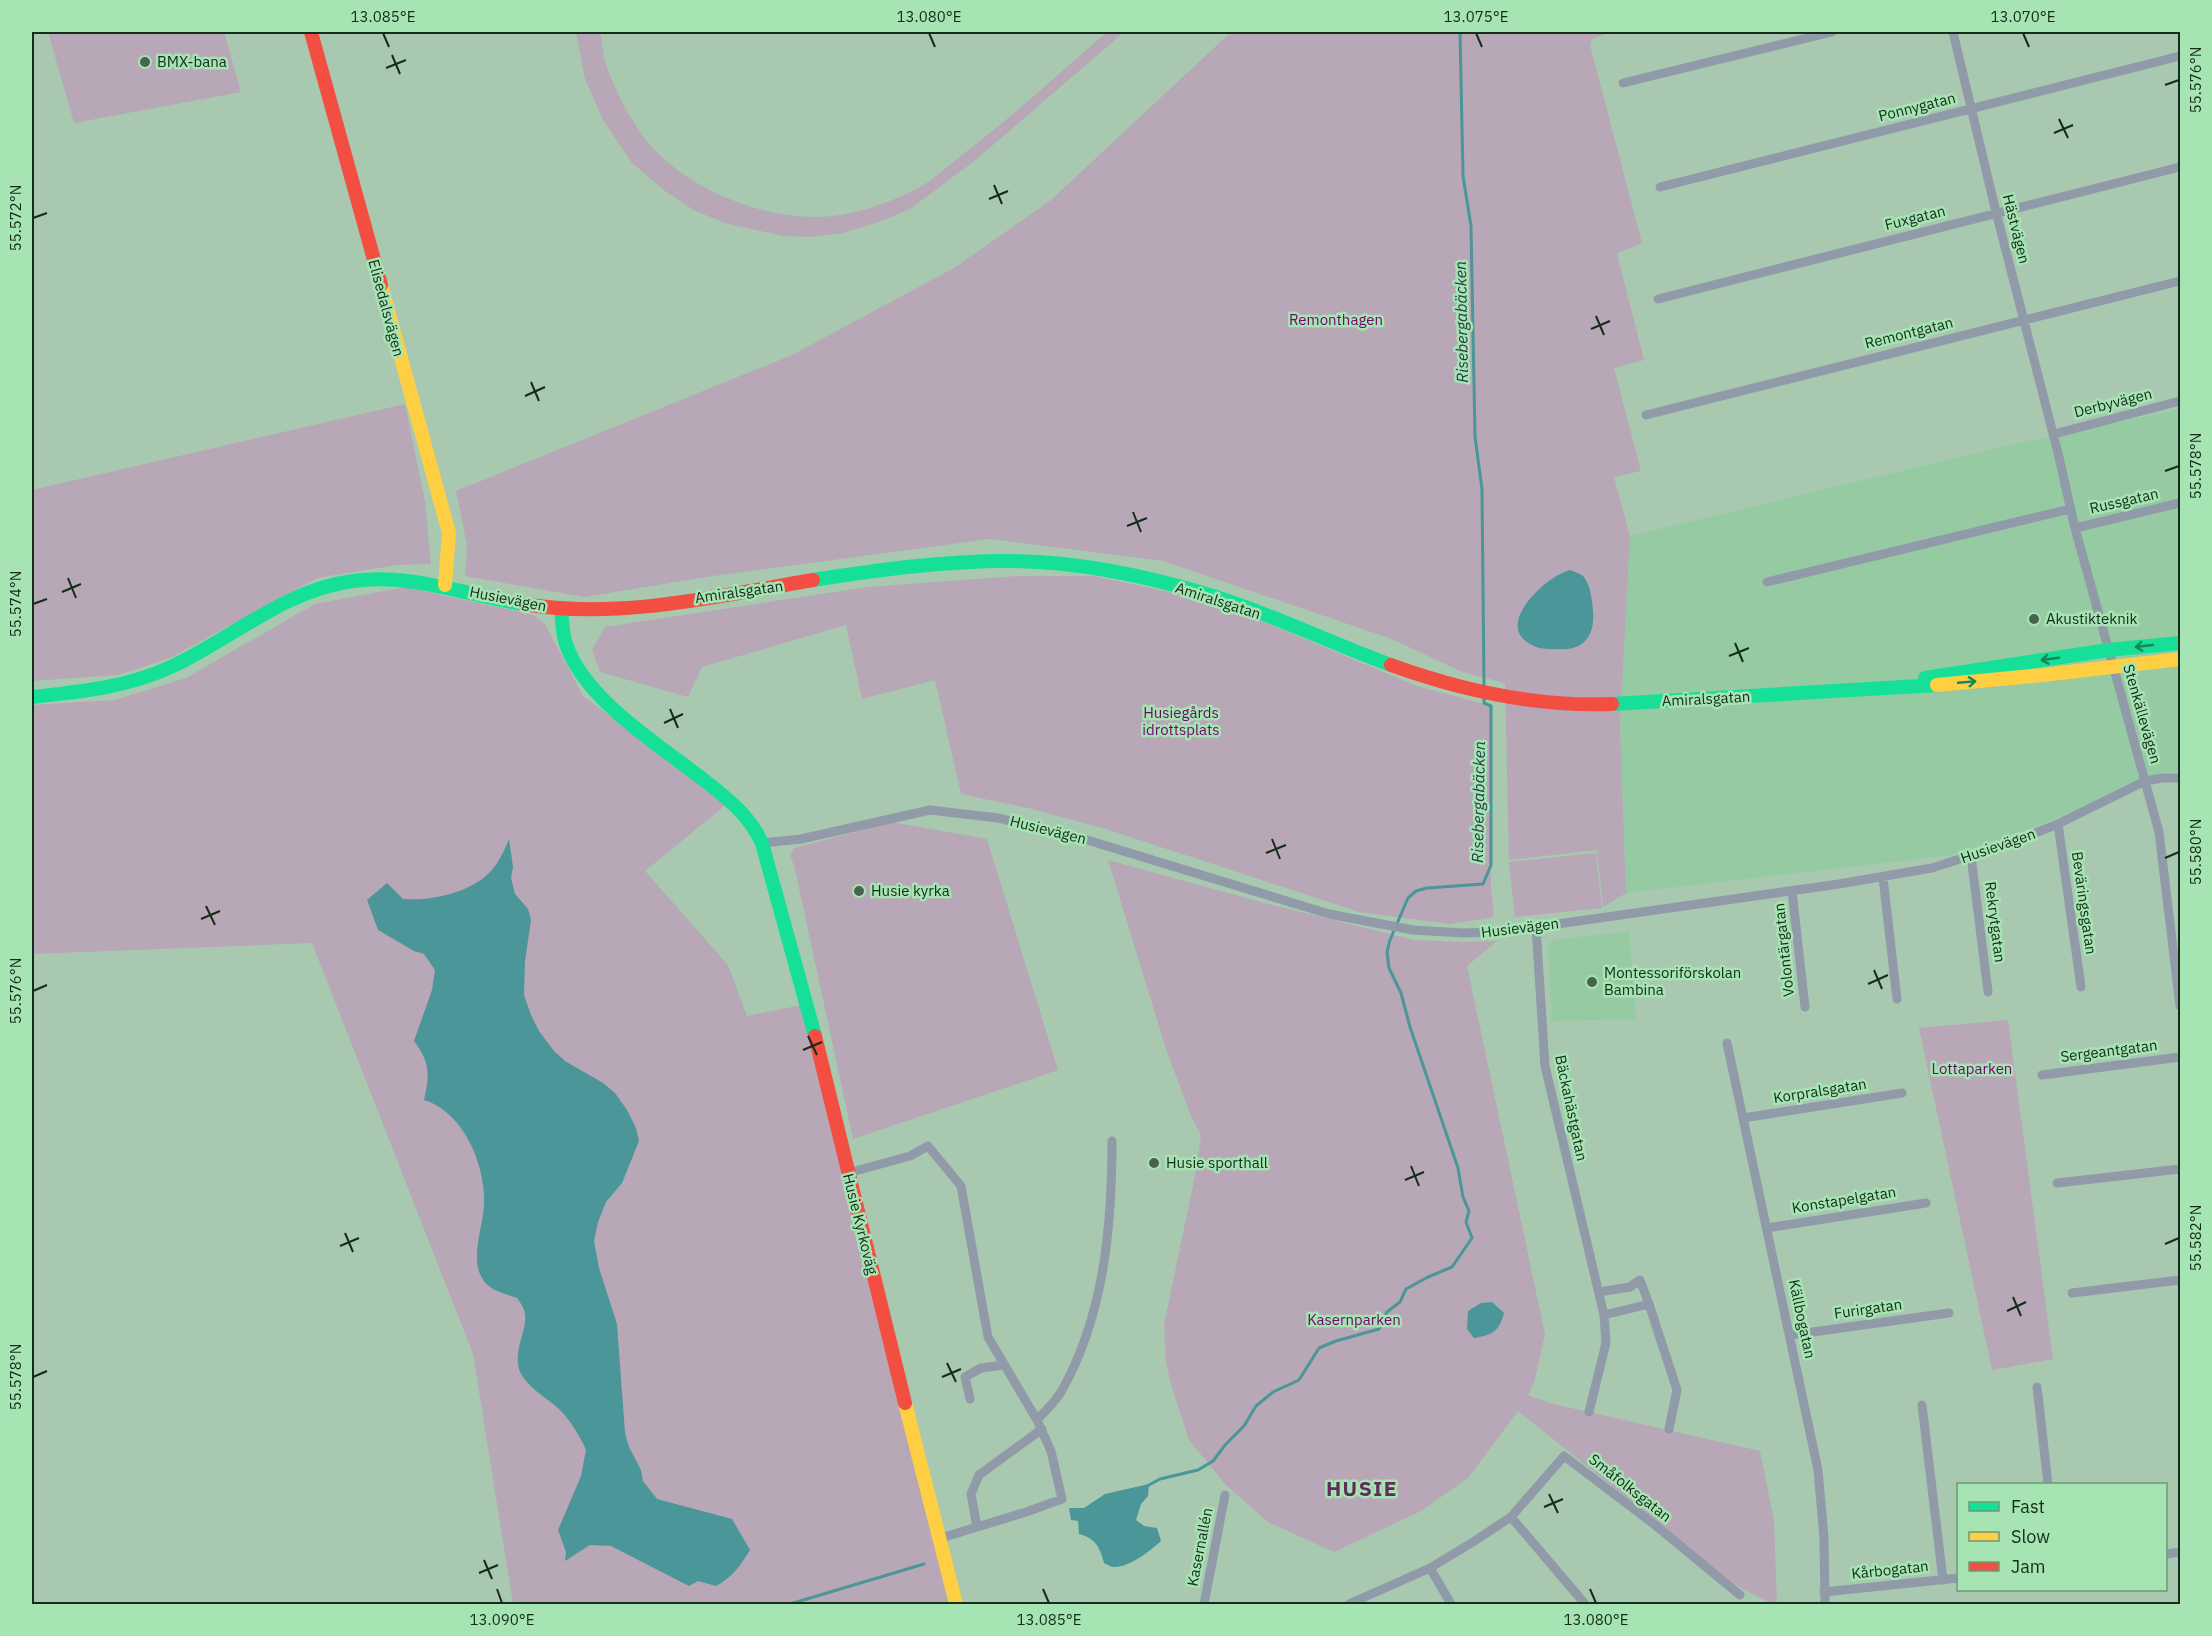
<svg xmlns="http://www.w3.org/2000/svg" width="2212" height="1636" font-family="'IBM Plex Sans',sans-serif">
<style>
.built{fill:#96caa3}
.green{fill:#b7a7b7}
.water{fill:#4a9699}
.lines{fill:none;stroke-linecap:round;stroke-linejoin:round}
.stream{stroke:#4a9699;stroke-width:3}
.street{stroke:#909aa8;stroke-width:9}
.fast{stroke:#16e098;stroke-width:14}
.slow{stroke:#ffcf43;stroke-width:14}
.jam{stroke:#f24e42;stroke-width:14}
.oneway{stroke:#158659}
.ticks{fill:none;stroke:#142c1a;stroke-width:2}
.poi-dot{fill:#48634e;stroke:#a6e4b4;stroke-width:2}
.labels{text-anchor:middle;stroke-width:5;stroke-linejoin:round;paint-order:stroke}
.poi-label{font-size:15px;fill:#142c1a;stroke:#a6e4b4;text-anchor:start}
.street-label{font-size:15px;fill:#142c1a;stroke:#a6e4b4}
.park-label{font-size:15px;fill:#74036e;stroke:#a6e4b4}
.water-label{font-size:16px;font-style:italic;fill:#244045;stroke:#a6e4b4}
.district-label{font-size:21px;font-weight:bold;letter-spacing:1.5px;fill:#602b5a;stroke:#a6e4b4}
.neatline{fill:none;stroke:#142c1a;stroke-width:2}
.ticks-label{font-size:15px;text-anchor:middle;fill:#142c1a}
</style>
<rect width="100%" height="100%" fill="#a8c9b0"/>
<path class="built" d="M2180,409v362h-14l-43,15 -39,21 -41,17 -92,31 -325,38 -6,-167 10,-190 384,-92z
M1629,931l7,88 -84,2 -4,-77 6,-4z"/>
<path class="green" d="M48,32h176l17,60 -167,31z
M576,32h24c2,11 3,24 7,35 8,24 28,61 44,79 40,44 109,72 168,71 32,-1 66,-12 95,-27 16,-7 30,-21 44,-32 52,-39 100,-84 149,-126h17l-147,127 -67,50 -34,14 -33,10 -34,4 -25,-1 -56,-12 -33,-13 -30,-20 -33,-28 -29,-43 -18,-41z
M1231,32h379l-18,7 -2,6 52,198 -25,10 27,107 -30,8 27,103 -27,6 16,59 -10,190 6,167 -23,14 -6,-57 -88,10 -4,-177 -43,-11 -70,-33 -229,-78 -173,-22 -277,37 -129,21 -119,-21 2,-31 -11,-54 336,-136 162,-87 97,-68z
M405,404l20,97 6,63 -34,1 -80,13 -145,79 -54,18 -86,6v-191z
M1019,576h75l122,26 201,84 74,20v181l3,30 -44,7 -91,-12 -253,-83 -78,-21 -67,-14 -26,-114 -73,19 -16,-74 -144,42 -14,30 -88,-25 -8,-22 13,-23 262,-40z
M405,587l128,28 12,9 38,72 144,108 -82,67 83,94 19,51 55,-11 148,599h-437l-40,-250 -161,-411 -280,11v-249l83,-5 71,-22 129,-74z
M892,822l95,17 71,231 -205,69 -59,-274 -4,-9 4,-8z
M1596,853l6,55 -87,9 -6,-55z
M1108,860l153,42 153,38 51,2 32,-1 -30,25 78,368 -11,49 -6,12 21,8 211,48 14,70 3,83h-5l-38,-20 -216,-173 -50,67 -47,33 -87,41 -66,-30 -43,-38 -36,-44 -17,-52 -6,-25 -2,-38 32,-154 5,-36 -10,-19 -25,-67z
M2008,1020l45,339 -61,11 -73,-342z"/>
<path class="water" d="M1570,570c5,2 9,3 13,6 6,7 8,17 9,26 5,30 -4,50 -37,47 -8,0 -17,0 -23,-4 -40,-19 14,-69 38,-75z
M509,839l4,28 -2,11 4,16 13,15 3,11 -6,41 -1,34 7,20 8,16 15,20 11,10 38,22 12,10 12,17 9,18 3,13 -17,42 -16,19 -8,20 -4,19 5,27 18,56 8,109 4,14 12,23 2,11 14,18 75,20 18,31c-10,16 -17,27 -34,36l-18,-5 -9,5 -78,-40 -21,-1 -25,16 1,-9 -8,-22 23,-54 5,-26c-6,-14 -14,-27 -25,-39 -13,-13 -36,-24 -42,-42 -6,-22 11,-42 5,-59 -1,-4 -5,-9 -7,-12 -13,-5 -28,-7 -35,-20 -12,-20 1,-51 2,-73 2,-39 -20,-93 -60,-105 6,-25 6,-38 -10,-59l18,-51 3,-20 -11,-16 -10,-3 -36,-21 -11,-30 20,-17 16,16c28,2 68,-6 88,-28 8,-9 13,-20 18,-32z
M1492,1302l12,11c-5,19 -12,22 -30,25l-7,-9 1,-18 13,-8z
M1149,1484l-1,12 -7,8 -5,16 8,6 13,2 4,13c-11,10 -32,27 -48,26 -1,0 -9,-4 -9,-4 -4,-16 -9,-25 -25,-29l-1,-13 -7,-1 -2,-12h15l21,-14z"/>
<g class="lines">
<path class="stream" d="M1460,32l3,144 8,50 4,211 7,52 2,197
M1147,1486l13,-7 38,-9 15,-9 12,-16 19,-19 12,-20 17,-14 26,-12 20,-32 17,-7 43,-12 8,-17 13,-10 6,-13 22,-12 24,-10 20,-29 -6,-16 3,-11 -6,-14 -5,-29 -48,-141 -9,-34 -12,-25 -2,-16 3,-12 18,-42 8,-7 11,-3 56,-4 8,-19v-159l-7,-3v-8
M790,1604l134,-40"/>
<path class="street" d="M1953,32l43,180 62,241 17,75 84,304 21,174
M1623,83l209,-51
M1660,187l520,-131
M1658,299l522,-132
M1646,415l534,-134
M2054,434l126,-33
M2075,528l105,-25
M1767,582l303,-73
M2058,824l23,163
M762,843l39,-4 129,-29 68,8 76,18 255,78 84,16 50,3 38,-1 338,-48 93,-16 86,-28 40,-16 87,-43 17,-3h18
M1971,856l17,136
M1883,878l14,121
M1792,891l13,116
M1536,927l9,139 59,249 45,-11 -9,-24 -10,7 -31,5
M1727,1043l91,427 6,68 1,66
M2042,1075l138,-18
M1743,1118l159,-25
M848,1173l62,-17 18,-10 33,40 27,151 49,83 14,31 11,48 -36,13 -88,27
M2057,1183l123,-14
M1767,1228l159,-25
M2072,1293l108,-13
M1649,1304l28,86 -8,39
M1791,1335l158,-22
M2037,1387l11,97
M970,1399l-5,-22 16,-9 23,-3
M1922,1405l21,175
M1589,1412l17,-69 -2,-28
M1037,1420c8,-9 18,-18 24,-28 43,-75 51,-166 51,-251
M1511,1517l74,87
M977,1527l-6,-33 8,-19 63,-46
M2166,1554l14,-2
M1430,1568l21,36
M1824,1592l134,-14
M1204,1604l21,-109
M1349,1604l81,-36 43,-26 38,-25 53,-61 91,69 85,70"/>
<path class="fast" d="M813,580c64,-10 129,-19 194,-19 69,0 140,15 206,35 61,19 118,47 178,69
M561,608c1,11 1,25 5,36 18,55 93,101 138,136 24,19 45,35 58,63l53,193
M1925,678l183,-28 72,-7
M32,697c48,-5 97,-10 141,-31 59,-28 114,-77 180,-85 58,-8 113,14 170,23
M1612,704l325,-19"/>
<path class="slow" d="M381,285l68,248 -4,52
M1937,685l106,-10 137,-16
M905,1403l51,201"/>
<path class="jam" d="M311,32l70,253
M523,604c96,16 196,-8 290,-24
M1391,665c69,25 147,42 221,39
M815,1036l90,367"/>
</g>
<defs><path id="oneway-shaft" d="M-6 0H5M1.5-3L5.5 0L1.5 3" fill="none" stroke-width="1.6" stroke-linecap="round" stroke-linejoin="round" transform="scale(1.5)"/></defs>
<g class="oneway">
<use href="#oneway-shaft" transform="translate(2144 646) rotate(174)"/>
<use href="#oneway-shaft" transform="translate(2050 659) rotate(172)"/>
<use href="#oneway-shaft" transform="translate(1967 682) rotate(-5)"/>
</g>
<path class="ticks" d="M383,33l6,14M929,33l6,14M1476,33l6,14M2023,33l6,14M392,55l8,19M386,68l20,-8M2165,85l14,-5M2059,119l9,19M2054,133l19,-8M994,185l8,19M989,199l19,-8M33,218l14,-5M1596,316l8,19M1591,329l19,-8M531,382l8,19M525,396l20,-9M2165,471l14,-5M1133,512l8,20M1127,526l20,-8M68,578l8,20M62,592l19,-8M33,604l14,-5M1735,643l8,19M1729,656l20,-8M670,709l8,19M664,723l19,-9M1272,839l8,20M1266,853l20,-8M2165,858l14,-6M206,906l9,19M201,919l19,-8M1874,970l8,19M1868,984l20,-9M33,991l14,-6M808,1036l9,19M803,1050l19,-8M1411,1166l8,20M1405,1180l19,-8M345,1233l8,19M2165,1244l14,-6M340,1246l19,-8M2013,1297l8,19M2007,1311l19,-9M947,1363l9,19M33,1377l14,-6M942,1377l19,-8M1549,1494l9,19M1544,1507l19,-8M484,1560l8,19M479,1573l19,-8M497,1589l5,14M1043,1589l6,14M1590,1589l6,14"/>
<g class="poi-dot">
<circle cx="145" cy="62" r="6"/>
<circle cx="2034" cy="619" r="6"/>
<circle cx="859" cy="891" r="6"/>
<circle cx="1592" cy="982" r="6"/>
<circle cx="1154" cy="1163" r="6"/>
</g>
<g class="labels">
<g class="poi-label">
<text x="157" y="67">BMX-bana</text>
<text x="2046" y="624">Akustikteknik</text>
<text x="871" y="896">Husie kyrka</text>
<text x="1604" y="978">Montessoriförskolan<tspan x="1604" dy="17">Bambina</tspan></text>
<text x="1166" y="1168">Husie sporthall</text>
</g>
<g class="street-label">
<text transform="translate(1917 107) rotate(-14)" y="5">Ponnygatan</text>
<text transform="translate(1915 218) rotate(-14)" y="5">Fuxgatan</text>
<text transform="translate(2016 229) rotate(76)" y="5">Hästvägen</text>
<text transform="translate(386 308) rotate(75)" y="5">Elisedalsvägen</text>
<text transform="translate(1909 333) rotate(-14)" y="5">Remontgatan</text>
<text transform="translate(2113 403) rotate(-14)" y="5">Derbyvägen</text>
<text transform="translate(2124 501) rotate(-13)" y="5">Russgatan</text>
<text transform="translate(739 592) rotate(-8)" y="5">Amiralsgatan</text>
<text transform="translate(508 599) rotate(11)" y="5">Husievägen</text>
<text transform="translate(1218 601) rotate(18)" y="5">Amiralsgatan</text>
<text transform="translate(1706 699) rotate(-3)" y="5">Amiralsgatan</text>
<text transform="translate(2142 714) rotate(74)" y="5">Stenkällevägen</text>
<text transform="translate(1048 830) rotate(14)" y="5">Husievägen</text>
<text transform="translate(1998 846) rotate(-19)" y="5">Husievägen</text>
<text transform="translate(2084 903) rotate(82)" y="5">Beväringsgatan</text>
<text transform="translate(1995 922) rotate(83)" y="5">Rekrytgatan</text>
<text transform="translate(1520 928) rotate(-7)" y="5">Husievägen</text>
<text transform="translate(1784 950) rotate(-96)" y="5">Volontärgatan</text>
<text transform="translate(2109 1051) rotate(-7)" y="5">Sergeantgatan</text>
<text transform="translate(1820 1091) rotate(-9)" y="5">Korpralsgatan</text>
<text transform="translate(1571 1108) rotate(78)" y="5">Bäckahästgatan</text>
<text transform="translate(1844 1200) rotate(-9)" y="5">Konstapelgatan</text>
<text transform="translate(860 1224) rotate(76)" y="5">Husie Kyrkoväg</text>
<text transform="translate(1868 1309) rotate(-8)" y="5">Furirgatan</text>
<text transform="translate(1802 1319) rotate(78)" y="5">Källbogatan</text>
<text transform="translate(1630 1488) rotate(38)" y="5">Småfolksgatan</text>
<text transform="translate(1200 1547) rotate(-79)" y="5">Kasernallén</text>
<text transform="translate(1890 1570) rotate(-6)" y="5">Kårbogatan</text>
</g>
<g class="park-label">
<text x="1336" y="325">Remonthagen</text>
<text x="1181" y="718">Husiegårds<tspan x="1181" dy="17">idrottsplats</tspan></text>
<text x="1972" y="1074">Lottaparken</text>
<text x="1354" y="1325">Kasernparken</text>
</g>
<g class="water-label">
<text transform="translate(1461 322) rotate(-91)" y="6">Risebergabäcken</text>
<text transform="translate(1478 802) rotate(-89)" y="6">Risebergabäcken</text>
</g>
<g class="district-label">
<text x="1362" y="1496">HUSIE</text>
</g>
</g>
<rect width="2212" height="1636" fill="none" stroke="#a6e4b4" stroke-width="66"/>
<rect x="1957" y="1483" width="210" height="108" fill="#a6e4b4" stroke="#6c9a76" stroke-width="1.5"/>
<rect x="1969" y="1502" width="30" height="9" fill="#16e098" stroke="#6c9a76" stroke-width="1.5"/>
<text x="2011" y="1513" font-size="18" fill="#142c1a">Fast</text>
<rect x="1969" y="1532" width="30" height="9" fill="#ffcf43" stroke="#6c9a76" stroke-width="1.5"/>
<text x="2011" y="1543" font-size="18" fill="#142c1a">Slow</text>
<rect x="1969" y="1562" width="30" height="9" fill="#f24e42" stroke="#6c9a76" stroke-width="1.5"/>
<text x="2011" y="1573" font-size="18" fill="#142c1a">Jam</text>
<rect x="33" y="33" width="2146" height="1570" class="neatline"/>
<g class="ticks-label">
<text x="383" y="22">13.085°E</text>
<text x="929" y="22">13.080°E</text>
<text x="1476" y="22">13.075°E</text>
<text x="2023" y="22">13.070°E</text>
<text transform="translate(2196 80) rotate(-90)" y="5">55.576°N</text>
<text transform="translate(16 218) rotate(-90)" y="5">55.572°N</text>
<text transform="translate(2196 466) rotate(-90)" y="5">55.578°N</text>
<text transform="translate(16 604) rotate(-90)" y="5">55.574°N</text>
<text transform="translate(2196 852) rotate(-90)" y="5">55.580°N</text>
<text transform="translate(16 991) rotate(-90)" y="5">55.576°N</text>
<text transform="translate(2196 1238) rotate(-90)" y="5">55.582°N</text>
<text transform="translate(16 1377) rotate(-90)" y="5">55.578°N</text>
<text x="502" y="1625">13.090°E</text>
<text x="1049" y="1625">13.085°E</text>
<text x="1596" y="1625">13.080°E</text>
</g>
</svg>
